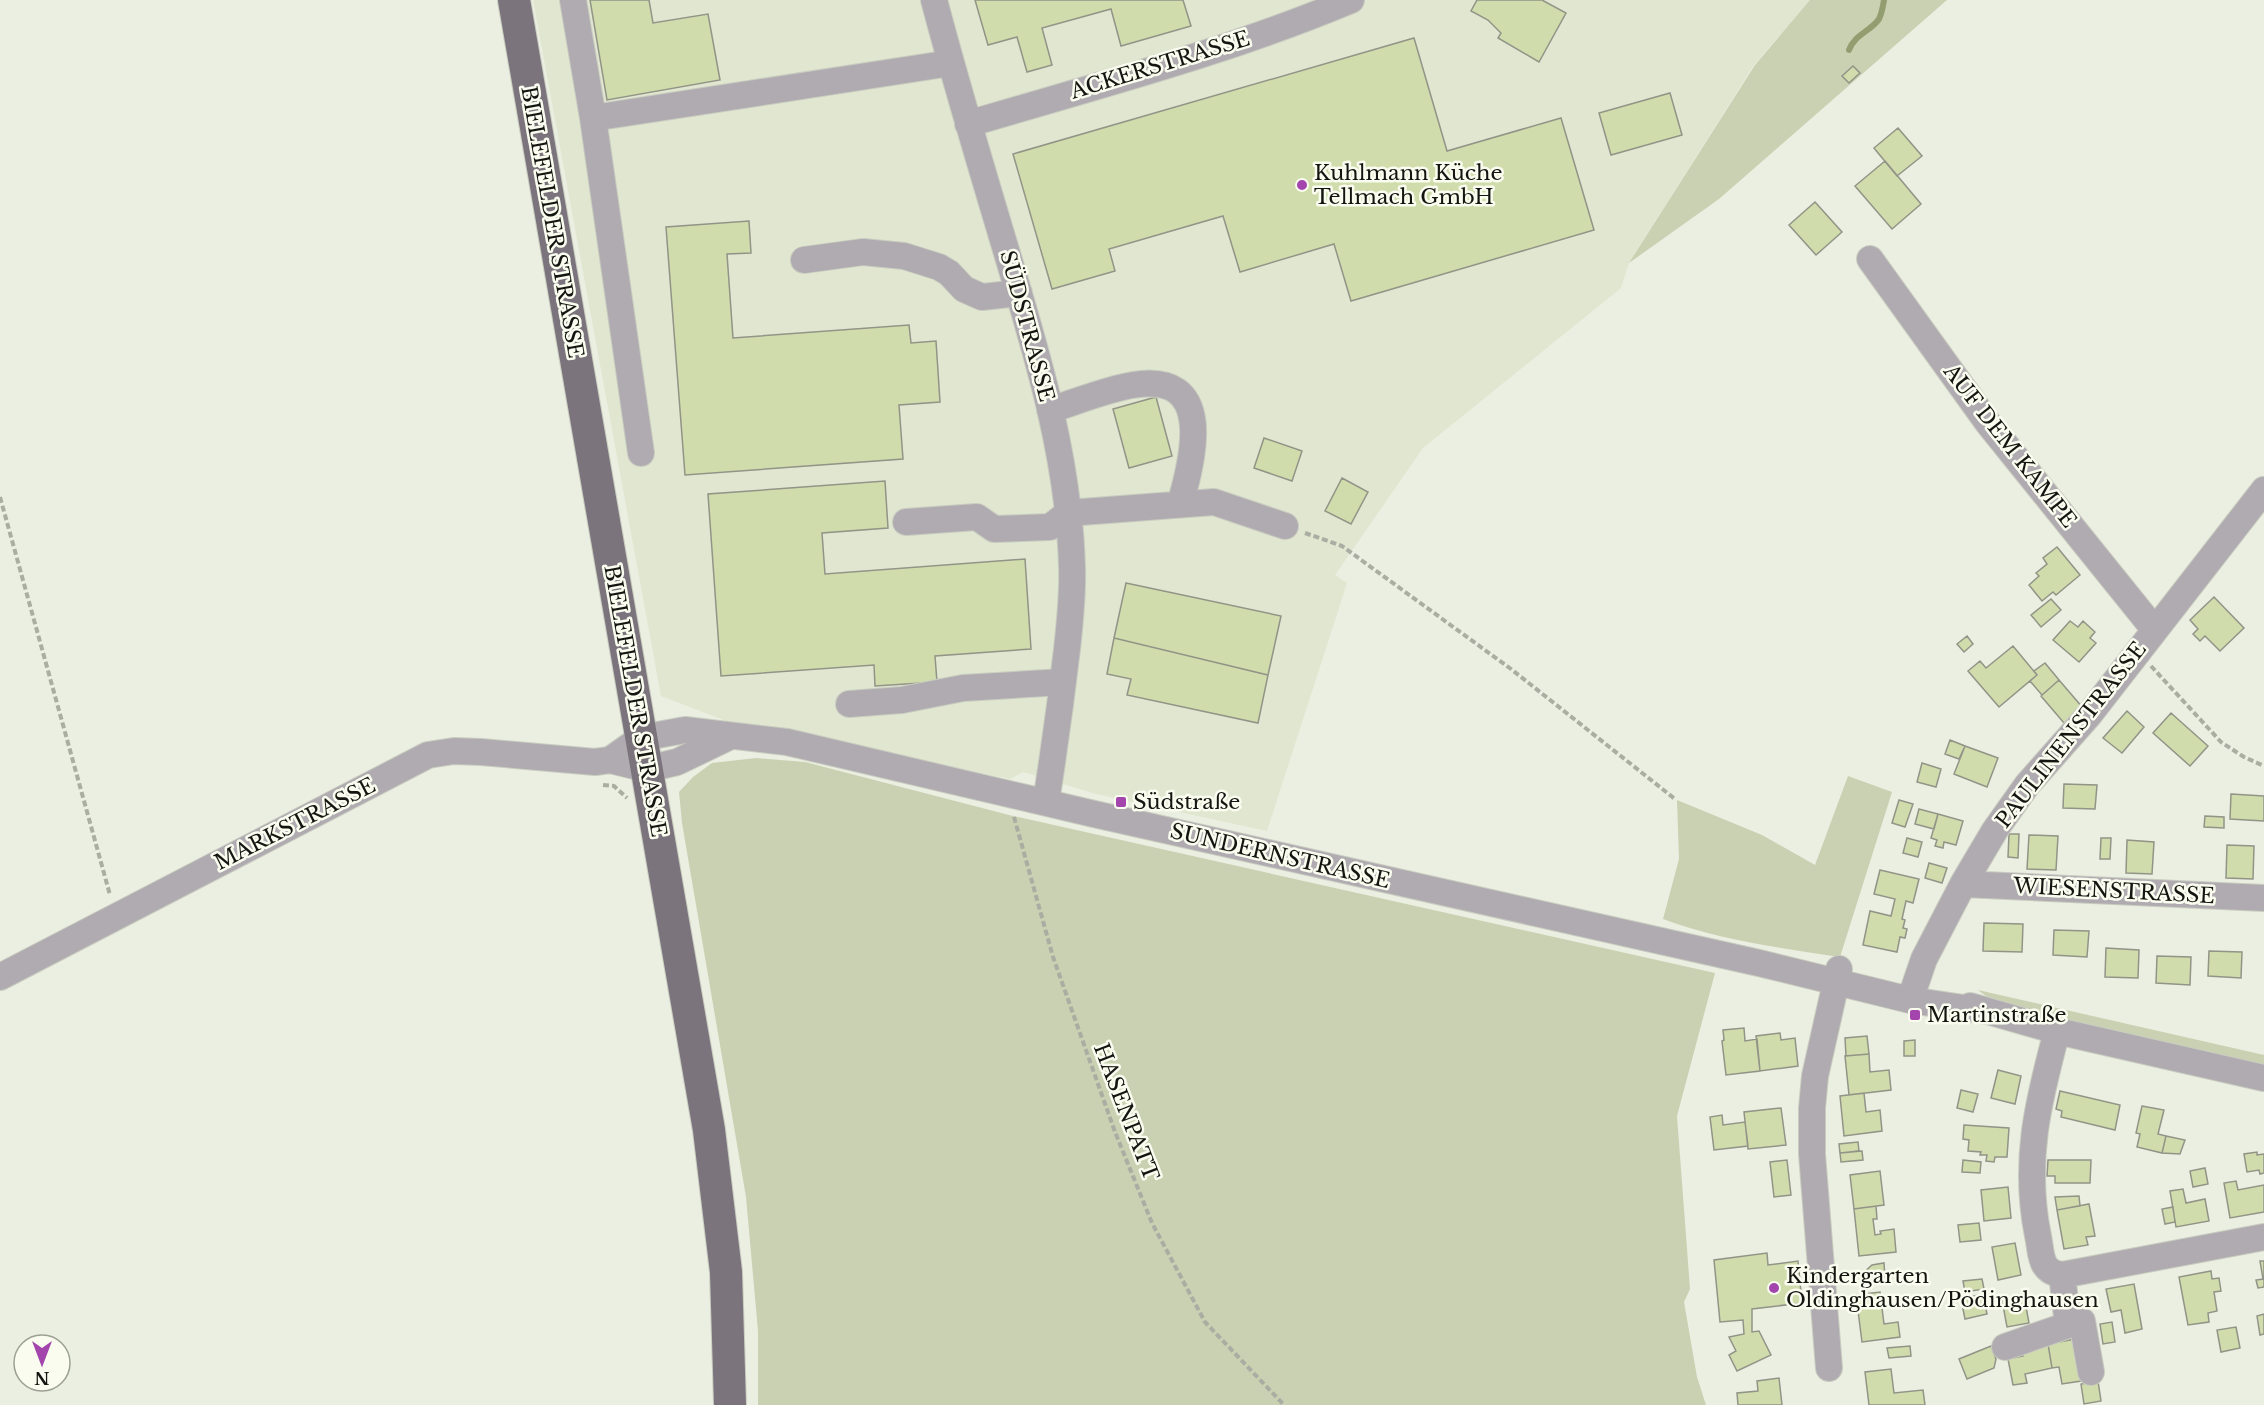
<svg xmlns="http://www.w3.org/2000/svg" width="2264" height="1405" font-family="'Libre Baskerville',serif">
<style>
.built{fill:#e0e6d0}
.green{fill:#c9d1b2}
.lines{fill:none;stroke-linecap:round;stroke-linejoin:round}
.stream{stroke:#939e70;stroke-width:6}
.building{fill:#d0dcac;stroke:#919487;stroke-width:1.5}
.minor-casing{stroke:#c9ccc0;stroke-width:28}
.major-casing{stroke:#c9ccc0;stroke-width:34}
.path{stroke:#aaada2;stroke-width:4;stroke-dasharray:6 3;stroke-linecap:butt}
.minor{stroke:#b0abb0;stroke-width:26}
.major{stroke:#7c747d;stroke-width:32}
.poi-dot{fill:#a445ad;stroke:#f9fcee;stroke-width:2}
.labels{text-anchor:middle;stroke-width:5;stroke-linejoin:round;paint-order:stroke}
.street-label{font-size:21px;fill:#141510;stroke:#f9fcee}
.poi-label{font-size:21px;fill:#141510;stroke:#f9fcee;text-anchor:start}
</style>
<rect width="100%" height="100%" fill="#ebefe1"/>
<path class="built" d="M533,0h1277l-56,65 -125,198 -8,25 -198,160 -88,127 12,8 -80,248 -171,-37 -73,-22 -13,7 -184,-39 -97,-18 -68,-26z"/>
<path class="green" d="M1810,0h137l-228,199 -90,64 126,-198z
M756,758l49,4 204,53 706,158 -38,143 13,173 -6,13 13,75 9,28h-948v-74l-12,-134 -64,-374 -3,-31 14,-15 19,-14z
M1848,776l44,16 -52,165c-59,-9 -121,-17 -177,-38l16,-60 -2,-59 85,35 53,30z
M1978,990l286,65v14l-266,-64z"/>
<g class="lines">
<path class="stream" d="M1849,50c5,-15 22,-19 30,-31 3,-6 4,-13 5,-19"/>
</g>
<path class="building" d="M590,0h59l4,23 55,-9 12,66 -113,20z
M975,0h208l8,26 -70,20 -10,-37 -69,19 10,37 -25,7 -10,-35 -29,8z
M1477,0h65l24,13 -27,49 -41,-24 3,-5 -13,-13 -17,-9z
M1414,38l33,113 114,-33 33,112 -243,71 -17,-57 -94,28 -17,-56 -114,33 6,22 -63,18 -39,-135z
M1853,66l7,7 -11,10 -7,-7z
M1670,93l12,42 -71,20 -12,-42z
M1898,128l24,28 -25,20 -23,-28z
M1885,161l36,43 -29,25 -37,-43z
M1815,202l27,30 -26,23 -27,-30z
M749,221l2,32 -24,1 6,84 176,-13 2,18 25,-2 4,61 -41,3 4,54 -218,16 -19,-248z
M1156,397l16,59 -43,12 -16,-59z
M1264,438l38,13 -10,30 -38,-13z
M1342,478l26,14 -17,32 -26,-13z
M885,481l3,47 -66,5 3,41 200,-15 6,90 -96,7 2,26 -62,4 -1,-21 -153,11 -13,-182z
M2057,547l23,28 -24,20 -3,-3 -11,9 -13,-16 10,-9 -3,-3 11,-9 -4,-6z
M1126,583l155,33 -13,59 -154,-37z
M2214,597l30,31 -24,23 -15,-15 -5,5 -7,-7 5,-5 -8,-9z
M2051,599l10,11 -20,17 -10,-12z
M2070,621l8,6 5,-6 12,11 -5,6 6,5 -17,19 -26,-22z
M1967,636l6,8 -9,8 -7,-8z
M1114,638l154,37 -10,48 -131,-28 4,-16 -24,-5z
M2013,646l24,29 -38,32 -31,-36 12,-10 6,7z
M2045,663l14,17 -17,15 -12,-14 7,-6 -3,-4z
M2059,680l24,28 -19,15 -23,-27z
M2127,711l17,16 -22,26 -19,-15z
M2171,713l37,33 -18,20 -37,-33z
M1950,740l15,6 -6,13 -14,-5z
M1965,746l33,12 -11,29 -33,-13z
M1922,763l19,6 -5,18 -19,-5z
M2064,784l33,1 -2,24 -32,-1z
M2231,794l33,2v25l-34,-2z
M1899,800l14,4 -8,23 -13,-4z
M1919,809l19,5 -4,15 -19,-5z
M1938,814l25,7 -7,24 -12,-3 -1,6 -8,-2 2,-6 -6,-2z
M2205,816l19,1v11l-20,-1z
M2009,834h10l-1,24 -10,-1z
M2029,835l29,1 -2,34 -29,-1z
M1907,838l15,4 -4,15 -15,-4z
M2101,838h10l-1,21h-10z
M2127,840l27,2 -2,32 -26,-1z
M2227,845l27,1 -1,33 -27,-1z
M1929,863l18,5 -5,15 -17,-5z
M1880,870l39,9 -6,24 -7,-2 -4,18 3,1 -2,8 4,1 -2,9 -5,-1 -3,15 -34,-7 7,-34 21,5 4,-17 -21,-5z
M1984,923l39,1 -1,28 -39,-1z
M2054,930l35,1 -2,26 -34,-2z
M2106,948l33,2 -1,28 -33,-1z
M2209,951l33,1 -1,26 -33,-2z
M2157,956l34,1 -1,28 -34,-2z
M1744,1028l1,13 12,-2 3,32 -34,4 -4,-34 2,-1 -1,-10z
M1780,1033l1,7 14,-2 3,28 -38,5 -4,-35z
M1867,1036l2,18 -23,2 -1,-18z
M1915,1040v16h-11v-15z
M1869,1054l1,18 19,-2 2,20 -42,5 -4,-39z
M1998,1070l23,6 -6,28 -24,-6z
M1961,1090l17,4 -5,18 -16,-4z
M2060,1091l60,14 -5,25 -54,-13 1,-6 -6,-2z
M1864,1093l2,19 14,-2 2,21 -38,5 -4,-40z
M2142,1106l22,4 -6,24 8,2 -4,17 -25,-6 3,-13 -4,-1z
M1781,1108l5,37 -38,4 -4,-37z
M1722,1115l1,10 22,-3 3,24 -34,4 -4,-33z
M1964,1125l45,3 -2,29h-12l-1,5 -8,-1 1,-6h-7l1,-3 -13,-1 1,-11 -6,-1z
M2166,1136l19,4 -5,14 -18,-1z
M1858,1142l1,9 -19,2 -1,-9z
M1862,1151l1,9 -22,2 -1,-9z
M2257,1152v3l7,-1v19l-4,1 -1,-4 -12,2 -3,-18z
M1787,1160l4,35 -17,2 -4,-35z
M1963,1160l18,2 -1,11 -18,-1z
M2048,1160h43l-1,23h-35v-7h-8z
M2205,1168l3,16 -15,3 -3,-16z
M1880,1171l4,34 -30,4 -4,-34z
M2236,1181l2,9 26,-5v27l-34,6 -6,-35z
M2008,1187l3,31 -27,3 -3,-31z
M2183,1189l3,14 19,-4 4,22 -33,6 -6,-36z
M2079,1196l1,10 -23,4 -2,-13z
M2089,1204l6,32 -9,1 2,8 -24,4 -7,-39z
M1876,1206l1,13h-4l2,16 6,-1 -1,-3 14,-2 2,23 -37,4 -5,-47z
M2173,1207l2,15 -10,2 -3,-15z
M1979,1223l2,17 -21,2 -2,-17z
M2015,1243l6,32 -23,5 -6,-33z
M1767,1253l1,12 30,-4 4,42 -50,6v23l7,-1 12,24 -34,16 -8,-16 7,-4 -7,-14 15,-3 -1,-14 -23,2 -6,-62z
M2260,1261h4v26l-6,1 -2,-8 7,-1z
M1884,1263l1,14 -8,1v6l-15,2 -1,-11 11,-10z
M2211,1271l1,8 7,-1 2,13 -7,1 3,19 -9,2 1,9 -21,3 -9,-48z
M1982,1279l2,10 -19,3 -2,-11z
M2134,1284l8,45 -17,4 -4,-23 -10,2 -5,-23z
M1880,1292l4,32 14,-2 2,15 -38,5 -6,-47z
M1983,1294l4,20 -22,5 -4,-20z
M2024,1296l5,27 -22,4 -5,-27z
M2264,1314v20l-4,1 -3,-19z
M2112,1322l3,20 -12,2 -3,-20z
M2236,1327l4,21 -19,4 -4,-22z
M2075,1339l6,42 -19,3 -3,-17 -7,1 -4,-24z
M2048,1344l4,24 -27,6 2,9 -14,2 -5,-26 15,-3 -2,-7z
M1910,1346l1,10 -22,2 -2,-10z
M1991,1346l5,13 -2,9 -27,11 -8,-20z
M1891,1369l3,24 29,-3 2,15h-56l-4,-33z
M1779,1378l3,27h-44l-1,-12 21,-2 -1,-10z
M2098,1381l3,20 -17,3 -3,-20z"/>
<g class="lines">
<g class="minor-casing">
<path id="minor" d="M573,0l20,118
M934,0c21,80 45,160 69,240 32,107 66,215 69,327 1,27 -2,55 -5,82 -6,51 -13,102 -21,153
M968,124c128,-38 259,-72 383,-124
M1870,259l118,164 166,206
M804,260l59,-8 41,4 35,11 10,6 15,16 18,8 37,-4
M1050,410c26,-8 57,-21 83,-25 82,-14 61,72 47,119
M641,453l-48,-335 358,-55
M906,522l71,-5 17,12 56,-2 18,-14 146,-11 71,24
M849,704l53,-4 61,-12 100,-6
M610,760l31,-22 44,-8 102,12 307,72 665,149 151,37 74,11
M1963,884l301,14
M0,977l428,-222 26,-4 27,1 114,10 15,-2 37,9 30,-7 54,-26
M1910,1000l14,-41 39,-75 32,-54 32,-45 62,-70 175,-225
M1970,1006l87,25 207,47
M2057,1031c-19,71 -34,131 -19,205 4,19 1,35 24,39l202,-38
M2068,1325l14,-4 9,51
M2005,1347l63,-22 -6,-50
M1829,1368l-17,-214v-46l3,-32 24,-107"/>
</g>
<g class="major-casing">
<path id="major" d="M514,0l195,1130 17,142 4,133"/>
</g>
<path class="path" d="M0,497l110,398
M1305,533l37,13 169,123 164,130
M2151,666l70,76 23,15 20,9
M603,785l11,1 13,12
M1014,817l39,140 62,175 37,91 53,99 79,83"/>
<use href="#minor" class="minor"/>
<use href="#major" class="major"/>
</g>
<g class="poi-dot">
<circle cx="1302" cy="185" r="6"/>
<rect x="1115" y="796" width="12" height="12" rx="3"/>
<rect x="1909" y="1009" width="12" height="12" rx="3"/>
<circle cx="1774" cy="1288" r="6"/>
</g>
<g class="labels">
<g class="street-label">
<text transform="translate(1160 65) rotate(-17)" y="7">ACKERSTRASSE</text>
<text transform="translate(552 222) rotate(80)" y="7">BIELEFELDER STRASSE</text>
<text transform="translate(1027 326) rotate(75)" y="7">SÜDSTRASSE</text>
<text transform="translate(2010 446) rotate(52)" y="7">AUF DEM KAMPE</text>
<text transform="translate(635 701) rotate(80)" y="7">BIELEFELDER STRASSE</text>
<text transform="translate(2071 735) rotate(-52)" y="7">PAULINENSTRASSE</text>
<text transform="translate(295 824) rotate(-27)" y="7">MARKSTRASSE</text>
<text transform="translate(1280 856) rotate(13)" y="7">SUNDERNSTRASSE</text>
<text transform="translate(2114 891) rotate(3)" y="7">WIESENSTRASSE</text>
<text transform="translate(1126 1112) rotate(69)" y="7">HASENPATT</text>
</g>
<g class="poi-label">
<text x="1314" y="180">Kuhlmann Küche<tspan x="1314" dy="24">Tellmach GmbH</tspan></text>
<text x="1133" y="809">Südstraße</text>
<text x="1927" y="1022">Martinstraße</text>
<text x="1786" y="1283">Kindergarten<tspan x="1786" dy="24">Oldinghausen/Pödinghausen</tspan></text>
</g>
</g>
<g transform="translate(42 1363) rotate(180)"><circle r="28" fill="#f9fcee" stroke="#9da095" stroke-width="1.5"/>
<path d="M0-4.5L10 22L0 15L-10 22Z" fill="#a445ad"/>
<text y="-9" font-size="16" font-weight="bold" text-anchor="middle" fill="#141510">N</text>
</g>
</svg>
